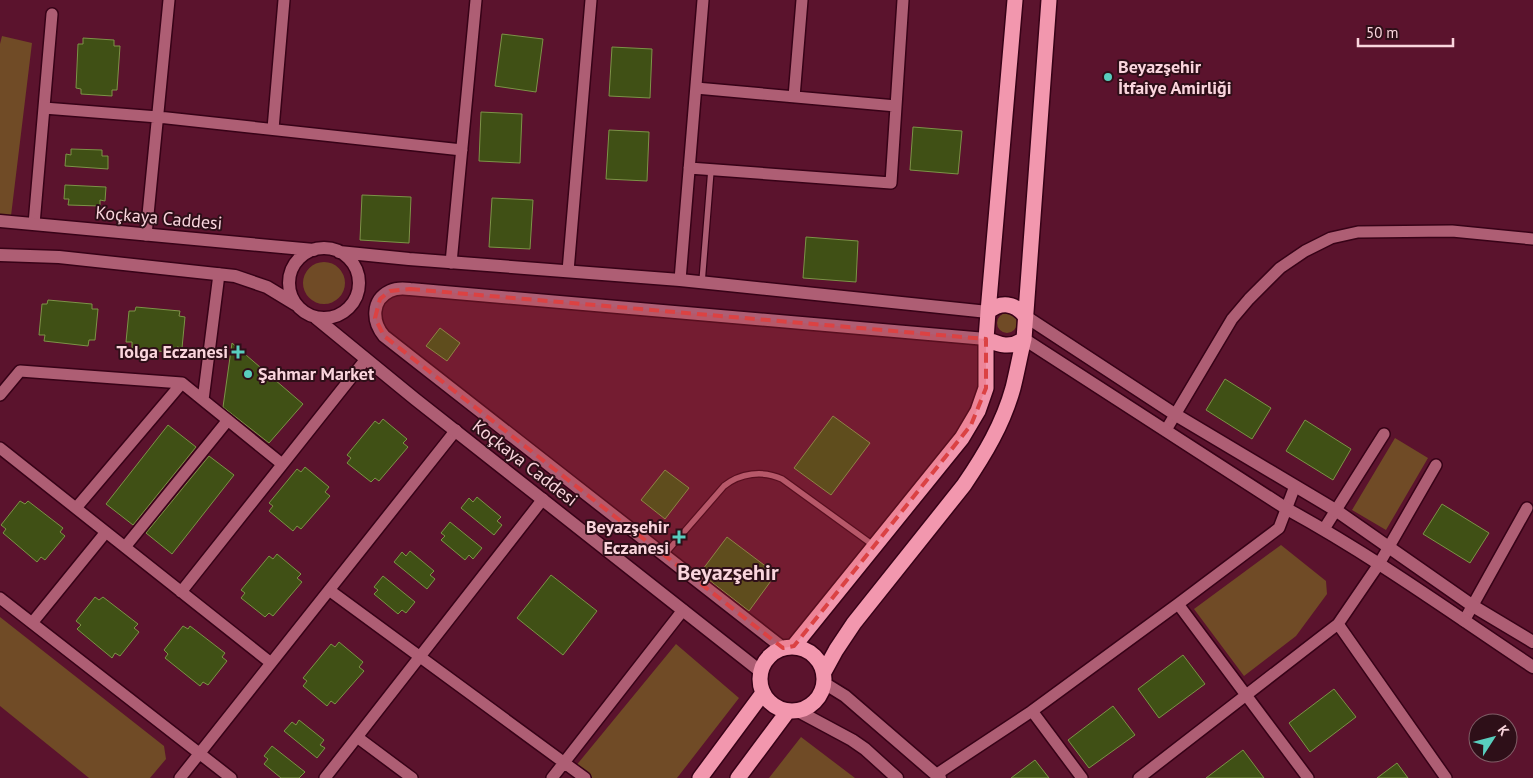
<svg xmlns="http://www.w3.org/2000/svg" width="1533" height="778" font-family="'PT Sans',sans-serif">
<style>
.green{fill:#704b26}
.building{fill:#405015;stroke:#7c9347}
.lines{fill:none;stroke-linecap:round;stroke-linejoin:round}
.lane-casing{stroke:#370217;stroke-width:8}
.street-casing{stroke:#370217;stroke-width:14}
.secondary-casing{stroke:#370217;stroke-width:15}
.highway-casing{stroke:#370217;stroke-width:18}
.lane{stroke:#ae5e74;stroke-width:5.5}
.street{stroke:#ae5e74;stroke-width:11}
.secondary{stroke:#ae5e74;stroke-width:12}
.highway{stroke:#f297ae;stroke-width:15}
.marked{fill:#db4243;fill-opacity:0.2;stroke:#db4243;stroke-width:4;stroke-dasharray:10 6;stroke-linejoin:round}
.poi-dot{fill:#59cebe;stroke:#2e0f18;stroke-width:2}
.labels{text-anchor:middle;stroke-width:4;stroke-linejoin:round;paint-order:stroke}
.poi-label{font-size:18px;font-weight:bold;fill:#fad5dd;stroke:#2e0f18;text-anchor:start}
.street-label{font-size:18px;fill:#fad5dd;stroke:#2e0f18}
.district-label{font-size:22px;font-weight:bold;fill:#fad5dd;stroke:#2e0f18}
</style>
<rect width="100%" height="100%" fill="#5b132d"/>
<path class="green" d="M2,36l30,7 -22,181 -10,-1v-179z
M303 283a21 21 0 1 1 42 0a21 21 0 1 1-42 0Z
M997 323a10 10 0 1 1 20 0a10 10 0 1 1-20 0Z
M1395,438l33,20 -42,72 -34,-20z
M1281,545l45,36 1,13 -31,42 -52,40 -50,-67z
M0,617l164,129 2,13 -16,19h-61l-89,-72z
M676,644l63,54 -62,80h-101l-6,-5z
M801,737l54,41h-86z"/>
<path class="building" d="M502,34l41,5 -7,53 -41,-6z
M83,38l31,2v6h6l-3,44h-5v6l-31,-2v-5l-5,-1 2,-44h5z
M612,47l40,2 -2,49 -41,-2z
M481,112l41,2 -2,49 -41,-2z
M913,127l49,4 -4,43 -48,-4z
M609,130l40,2 -2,49 -41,-2z
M71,149l31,1v6h6v13l-43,-3 1,-12 5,1z
M65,185l41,2 -1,14 -5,-1v6l-32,-1 1,-6h-5z
M362,195l49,2 -2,46 -49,-3z
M492,198l41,2 -3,49 -41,-2z
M806,237l52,4 -2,41 -53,-4z
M48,300l44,4v5h6l-3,31h-6l-1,6 -44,-5 1,-6h-6l3,-31h5z
M136,307l44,4 -1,5 6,1 -3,31 -5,-1 -1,6 -44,-5v-6h-6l3,-31h6z
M440,328l20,15 -13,18 -21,-15z
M232,343l71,61 -34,39 -46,-36z
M1225,379l46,29 -19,31 -46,-29z
M833,416l37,27 -39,52 -37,-27z
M383,419l24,20 -4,4 5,4 -29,34 -4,-3 -4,4 -24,-19 4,-5 -4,-3 28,-34 4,3z
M1305,420l46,29 -18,31 -47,-29z
M168,425l28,22 -63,78 -27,-21z
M209,456l25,19 -62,79 -26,-21z
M305,467l24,20 -4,5 5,4 -29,33 -4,-3 -4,5 -24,-20 4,-5 -4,-3 28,-34 4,3z
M665,470l24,18 -24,31 -24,-19z
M477,497l24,20 -4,4 5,4 -8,10 -33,-27 8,-10 4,4z
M20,501l5,3 3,-3 35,27 -3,4 5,4 -20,24 -4,-3 -4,5 -34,-29 3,-4 -5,-4z
M1442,504l47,29 -19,30 -47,-29z
M450,522l32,26 -9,11 -4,-4 -4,5 -24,-20 4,-4 -4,-3z
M727,537l49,37 -27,37 -49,-38z
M410,551l24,20 -4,4 5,4 -8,10 -33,-27 8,-10 4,4z
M277,554l24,20 -4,4 5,4 -29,34 -4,-3 -4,4 -24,-19 4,-5 -4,-3 28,-34 4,3z
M551,575l46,36 -34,44 -46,-37z
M383,576l32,26 -9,11 -4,-3 -4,4 -24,-20 4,-4 -4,-3z
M95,597l4,3 4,-3 35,27 -4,4 5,4 -19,24 -5,-3 -3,5 -35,-29 4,-4 -5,-4z
M183,626l5,3 2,-3 35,27 -3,4 5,4 -19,24 -5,-3 -3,4 -35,-28 3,-4 -4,-4z
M339,642l24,20 -4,5 5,4 -29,33 -4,-3 -4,5 -24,-20 4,-5 -4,-3 28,-34 4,3z
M1183,655l22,29 -46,34 -21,-29z
M1334,689l22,28 -46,35 -21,-29z
M1113,706l22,29 -46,33 -21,-28z
M299,720l25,20 -4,5 5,3 -8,10 -33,-27 8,-9 4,3z
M272,746l33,26 -6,6h-18l-17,-14 4,-5 -4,-3z
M1243,750l21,28h-58z
M1035,760l14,18h-38z
M1397,763l11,15h-31z"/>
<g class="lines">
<g class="lane-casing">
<path id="lane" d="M702,282l9,-112
M664,555l60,-69c16,-13 39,-16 58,-7l91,66"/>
</g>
<g class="street-casing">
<path id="street" d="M696,88l200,18
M794,97l8,-97
M44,108l114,9 304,33
M273,129l11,-129
M689,168l202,15 12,-183
M34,224l18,-210
M146,235l23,-235
M451,263l25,-263
M568,271l23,-271
M680,280l23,-280
M0,395l20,-24 162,12
M203,400l16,-126
M1166,430l66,-111 17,-20 31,-31 25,-17 26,-13 27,-6 94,-1 81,8
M0,448l271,215
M76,508l106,-125 100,81
M1324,529l60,-95
M125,547l103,-127
M329,590l256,188
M181,592l185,-233
M0,598l231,180
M1178,604l130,174
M1464,621l63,-113
M32,623l74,-91
M1338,624l108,154
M1032,711l50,67
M357,737l55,41
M937,774l95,-63 146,-107 101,-76 16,-42
M180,778l276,-348
M325,778l218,-279
M552,778l131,-168
M1139,778l199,-154 41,-60 57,-99"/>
</g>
<g class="secondary-casing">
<path id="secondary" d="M0,221l314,29
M289 283a35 35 0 1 1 70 0a35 35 0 1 1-70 0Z
M339,252l70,7 271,21 308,32
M0,255l59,2 37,4 139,15 32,11 28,17
M1025,316l151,99 161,96 136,95 60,36
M316,318l99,81 345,272
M1024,339l263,170c86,47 165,104 246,158
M783,648l-399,-312c-12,-14 -13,-36 6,-45 6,-3 13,-3 20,-2l576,50
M824,683l21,13 95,82
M798,711l54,29 13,9 32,29"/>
</g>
<g class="highway-casing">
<path id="highway" d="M988,312l27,-312
M986,339c14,6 24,10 38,0
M794,646l168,-208 16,-27 8,-23v-49l2,-27c13,-11 27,-9 37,4
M760 679a32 32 0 1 1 64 0a32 32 0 1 1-64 0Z
M824,672l12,-22 18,-27 110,-138c21,-31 39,-61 49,-97 4,-16 7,-33 11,-49l25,-339
M700,778l63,-85
M738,778l50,-67"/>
</g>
<use href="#lane" class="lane"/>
<use href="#street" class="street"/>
<use href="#secondary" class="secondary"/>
<use href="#highway" class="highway"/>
</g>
<path class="marked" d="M410,289l576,50v49l-15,37 -177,221 -11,2 -399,-312 -9,-18 5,-19 10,-8z"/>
<g class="poi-dot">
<circle cx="1108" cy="77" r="5"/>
<path d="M235.5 344.5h5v5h5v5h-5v5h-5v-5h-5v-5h5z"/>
<circle cx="248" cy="374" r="5"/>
<path d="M676.5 529.5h5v5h5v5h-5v5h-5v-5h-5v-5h5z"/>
</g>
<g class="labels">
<g class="poi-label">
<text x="1118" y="73">Beyazşehir<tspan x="1118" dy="21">İtfaiye Amirliği</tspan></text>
<text x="228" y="358" text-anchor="end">Tolga Eczanesi</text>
<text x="258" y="380">Şahmar Market</text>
<text x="669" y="533" text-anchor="end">Beyazşehir<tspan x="669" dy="21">Eczanesi</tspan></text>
</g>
<g class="street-label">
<text transform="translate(159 218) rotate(5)" y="6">Koçkaya Caddesi</text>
<text transform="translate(525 463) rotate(38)" y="6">Koçkaya Caddesi</text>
</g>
<g class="district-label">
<text x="728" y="580">Beyazşehir</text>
</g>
</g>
<g transform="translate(1493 738) rotate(54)"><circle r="24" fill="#2e0f18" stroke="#805e67"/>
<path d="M0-4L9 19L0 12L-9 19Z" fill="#59cebe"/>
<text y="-8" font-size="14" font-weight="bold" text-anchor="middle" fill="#fad5dd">K</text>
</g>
<path d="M1358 38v8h95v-8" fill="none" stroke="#fad5dd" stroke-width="2.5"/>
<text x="1366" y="38" font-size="15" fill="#fad5dd" stroke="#2e0f18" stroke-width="4" paint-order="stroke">50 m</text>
</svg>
